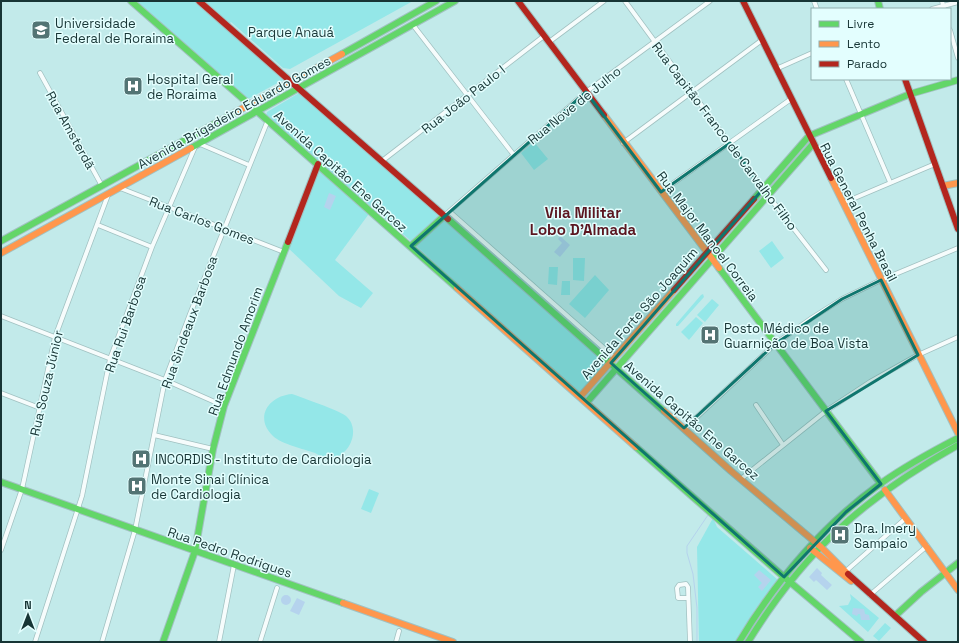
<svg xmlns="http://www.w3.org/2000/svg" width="959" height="643" font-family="'Space Grotesk',sans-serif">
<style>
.green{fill:#94e7e8}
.water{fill:#b5d3ed}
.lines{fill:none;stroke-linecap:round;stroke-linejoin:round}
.stream{stroke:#b5d3ed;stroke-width:1}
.street-casing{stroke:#a1c1c1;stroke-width:5.5}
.fast-casing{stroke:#a1c1c1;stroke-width:8}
.slow-casing{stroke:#a1c1c1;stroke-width:8}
.jam-casing{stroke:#a1c1c1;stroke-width:8}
.street{stroke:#f6fcfc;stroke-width:4}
.fast{stroke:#63d668;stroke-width:6}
.slow{stroke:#ff974d;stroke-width:6}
.jam{stroke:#b3261e;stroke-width:6}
.marked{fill:#0f766e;fill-opacity:0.2;stroke:#0f766e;stroke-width:3;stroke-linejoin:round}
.labels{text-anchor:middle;stroke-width:3;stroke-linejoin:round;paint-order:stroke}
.poi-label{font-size:13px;fill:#173535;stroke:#e3fefe;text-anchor:start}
.park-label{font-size:13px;fill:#1a3838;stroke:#e3fefe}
.street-label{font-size:13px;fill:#173535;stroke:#e3fefe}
.quarter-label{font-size:15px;font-weight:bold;fill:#5b1620;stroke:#e3fefe}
</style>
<rect width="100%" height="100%" fill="#c2eaea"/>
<path class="green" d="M136,1h58l89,79 -35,19z
M203,1h210l-123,68 -7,-1 -52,-46 -2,2z
M299,93l312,270 -31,34 -169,-156 -145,-125 1,-4z
M534,142l14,17 -14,11 -13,-17z
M318,164l53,47 -36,49 38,33 -12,15 -22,-12 -53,-50z
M772,241l12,17 -13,10 -12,-17z
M573,258h12l-1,23 -11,-1z
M549,267h9l-1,18 -9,-1z
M595,275l14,15 -24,28 -16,-14z
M562,281h8v14h-9z
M703,294l1,3 -26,29h-2v-2l25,-29z
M712,299l7,6 -14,17 -8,-7z
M696,317l7,6 -14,17 -8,-8z
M292,394c11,4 46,16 54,22 15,13 4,39 -13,42 -6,1 -13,-2 -18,-5 -11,-4 -34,-9 -42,-17 -19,-18 -5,-40 19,-42z
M369,489l10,4 -8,20 -10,-4z
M713,518l4,9 61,53 -23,30 -19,32h-37l-2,-95z
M850,594l29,24 -11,14 -29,-26 9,-1 3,-6z
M885,623l6,5 -12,13 -6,-5z"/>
<path class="water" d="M329,193l7,3 -6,14 -6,-3z
M560,236l10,9 -10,12 -6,-5 8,-9 -4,-4z
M817,568l5,5 -1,2 11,10 -5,5 -11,-10 -2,2 -5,-5z
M759,570l12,10 -9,11 -4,-4 4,-4 -8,-8z
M281 600a5 5 0 1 1 10 0a5 5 0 1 1-10 0Z
M297,598l8,4 -6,13 -9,-4z
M853,608l11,1 1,5 4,1 1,5h-9l-1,-6h-2l-1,2 -5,-2z"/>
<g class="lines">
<path class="stream" d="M697,642v-34l-4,-34 -6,-21v-7l21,-31"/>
<g class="street-casing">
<path id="street" d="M625,1l138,188 63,81
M814,1l3,8
M942,1l2,8
M932,9l26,-7
M413,25l100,129
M950,30l8,28
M549,42l55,-41
M776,69l36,-16
M40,73l62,113
M846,79l44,103
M623,143l139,-103
M200,144l49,21
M382,161l162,-125
M120,188l164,64
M661,192l130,-93
M843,203l92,-39
M450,212l165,146
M444,216l142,-124 124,-91
M98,225l54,22
M1,316l164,64 59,26
M1,393l39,15
M756,405l27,40
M684,429l91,-85 37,-26 30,-19 39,-19 77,-32
M154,435l59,14
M741,479l85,-68 44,-29 48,-27 40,-18
M1,550l21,-61 33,-152 53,-142
M846,571l60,-53
M870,595l57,-49
M688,598h-10l-1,-10 2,-3 7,-1 2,3 2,55
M35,642l47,-146 28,-137 42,-112 43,-100
M102,642l33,-112 30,-150 25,-66 78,-194
M219,642l15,-77
M260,642l17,-54
M396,642l3,-11"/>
</g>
<g class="fast-casing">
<path id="fast" d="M131,1l119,104
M878,1l2,8
M342,54l94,-53
M250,105l207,183
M191,148l264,-147
M754,199l55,-63 101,-42 48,-14
M448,219l216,192
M1,241l235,-129
M411,246l33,-30
M719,268l162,216
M587,402l226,-258
M636,447l148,130 77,65
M1,482l342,121
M895,616l26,-24 37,-29
M163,642l32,-91 18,-102 11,-43 64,-164
M739,642c37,-61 83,-116 141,-158 24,-17 51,-32 78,-46
M748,642c56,-91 117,-145 210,-197"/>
</g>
<g class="slow-casing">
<path id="slow" d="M236,112l106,-58
M604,115l115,153
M831,178l127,255
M943,186l15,-3
M1,253l190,-105
M457,288l179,159
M580,397l94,-107
M664,411l67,60 90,76 27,27
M885,490l73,100
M810,548l41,33
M343,603l110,39"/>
</g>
<g class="jam-casing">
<path id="jam" d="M199,1l91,80
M518,1l86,114
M743,1l88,177
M905,79l53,150
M290,81l158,138
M288,242l30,-78
M674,290l80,-91
M848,574l76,68"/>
</g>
<use href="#street" class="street"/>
<use href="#fast" class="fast"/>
<use href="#slow" class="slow"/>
<use href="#jam" class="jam"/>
</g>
<path class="marked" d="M586,92l75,100 69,-49 33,46 -152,174 73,65 91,-84 67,-45 39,-19 37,75 -92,56 55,73 -35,28 -62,65 -373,-331z"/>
<defs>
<g id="university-square" transform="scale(1)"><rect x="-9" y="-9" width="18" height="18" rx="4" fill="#537474" stroke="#e3fefe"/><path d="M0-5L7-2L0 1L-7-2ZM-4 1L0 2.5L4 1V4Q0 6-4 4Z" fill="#fff"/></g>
<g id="hospital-square" transform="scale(1)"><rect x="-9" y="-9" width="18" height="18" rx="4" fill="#537474" stroke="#e3fefe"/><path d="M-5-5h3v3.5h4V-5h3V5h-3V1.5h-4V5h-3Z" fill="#fff"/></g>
</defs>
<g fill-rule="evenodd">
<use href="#university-square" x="41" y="30"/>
<use href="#hospital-square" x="133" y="86"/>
<use href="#hospital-square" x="710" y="335"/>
<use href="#hospital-square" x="141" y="459"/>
<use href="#hospital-square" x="137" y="486"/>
<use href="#hospital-square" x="840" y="535"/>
</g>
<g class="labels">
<g class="poi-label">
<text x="55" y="28">Universidade<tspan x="55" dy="15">Federal de Roraima</tspan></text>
<text x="147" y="84">Hospital Geral<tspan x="147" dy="15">de Roraima</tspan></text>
<text x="724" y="333">Posto Médico de<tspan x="724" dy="15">Guarnição de Boa Vista</tspan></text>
<text x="155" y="464">INCORDIS - Instituto de Cardiologia</text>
<text x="151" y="484">Monte Sinai Clínica<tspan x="151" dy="15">de Cardiologia</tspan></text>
<text x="854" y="533">Dra. Imery<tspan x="854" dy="15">Sampaio</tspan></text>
</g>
<g class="park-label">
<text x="291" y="37">Parque Anauá</text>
</g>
<g class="street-label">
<text transform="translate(463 99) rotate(-38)" y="5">Rua João Paulo I</text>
<text transform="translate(574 105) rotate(-39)" y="5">Rua Nove de Julho</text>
<text transform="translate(234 112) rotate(-29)" y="5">Avenida Brigadeiro Eduardo Gomes</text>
<text transform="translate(71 130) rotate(61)" y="5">Rua Amsterdã</text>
<text transform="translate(725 136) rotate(53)" y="5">Rua Capitão Franco de Carvalho Filho</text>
<text transform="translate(341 171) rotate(42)" y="5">Avenida Capitão Ene Garcez</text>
<text transform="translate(859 212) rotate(63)" y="5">Rua General Penha Brasil</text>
<text transform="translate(202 220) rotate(21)" y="5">Rua Carlos Gomes</text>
<text transform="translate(708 236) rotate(53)" y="5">Rua Major Manoel Correia</text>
<text transform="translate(639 313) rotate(-49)" y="5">Avenida Forte São Joaquim</text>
<text transform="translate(189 322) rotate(-70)" y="5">Rua Sindeaux Barbosa</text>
<text transform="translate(125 324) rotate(-71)" y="5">Rua Rui Barbosa</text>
<text transform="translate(235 351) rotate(-70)" y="5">Rua Edmundo Amorim</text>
<text transform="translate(46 383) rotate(-77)" y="5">Rua Souza Júnior</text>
<text transform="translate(692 420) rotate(41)" y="5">Avenida Capitão Ene Garcez</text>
<text transform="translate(230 552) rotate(19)" y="5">Rua Pedro Rodrigues</text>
</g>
<g class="quarter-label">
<text x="583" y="218">Vila Militar<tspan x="583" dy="17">Lobo D'Almada</tspan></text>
</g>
</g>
<rect width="959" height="643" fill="none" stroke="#173535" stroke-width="4"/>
<rect x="811" y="8" width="140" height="72" fill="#e3fefe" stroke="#91aeae"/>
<rect x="819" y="21" width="20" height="6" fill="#63d668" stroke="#91aeae"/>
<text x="847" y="28" font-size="12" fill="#173535">Livre</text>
<rect x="819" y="41" width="20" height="6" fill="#ff974d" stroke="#91aeae"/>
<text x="847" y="48" font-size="12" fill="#173535">Lento</text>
<rect x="819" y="61" width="20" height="6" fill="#b3261e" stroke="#91aeae"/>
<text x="847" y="68" font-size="12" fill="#173535">Parado</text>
<g transform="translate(28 615)" stroke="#e3fefe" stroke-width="3" paint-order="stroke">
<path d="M0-3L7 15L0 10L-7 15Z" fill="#173535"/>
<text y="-6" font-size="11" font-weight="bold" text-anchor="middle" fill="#173535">N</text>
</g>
</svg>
